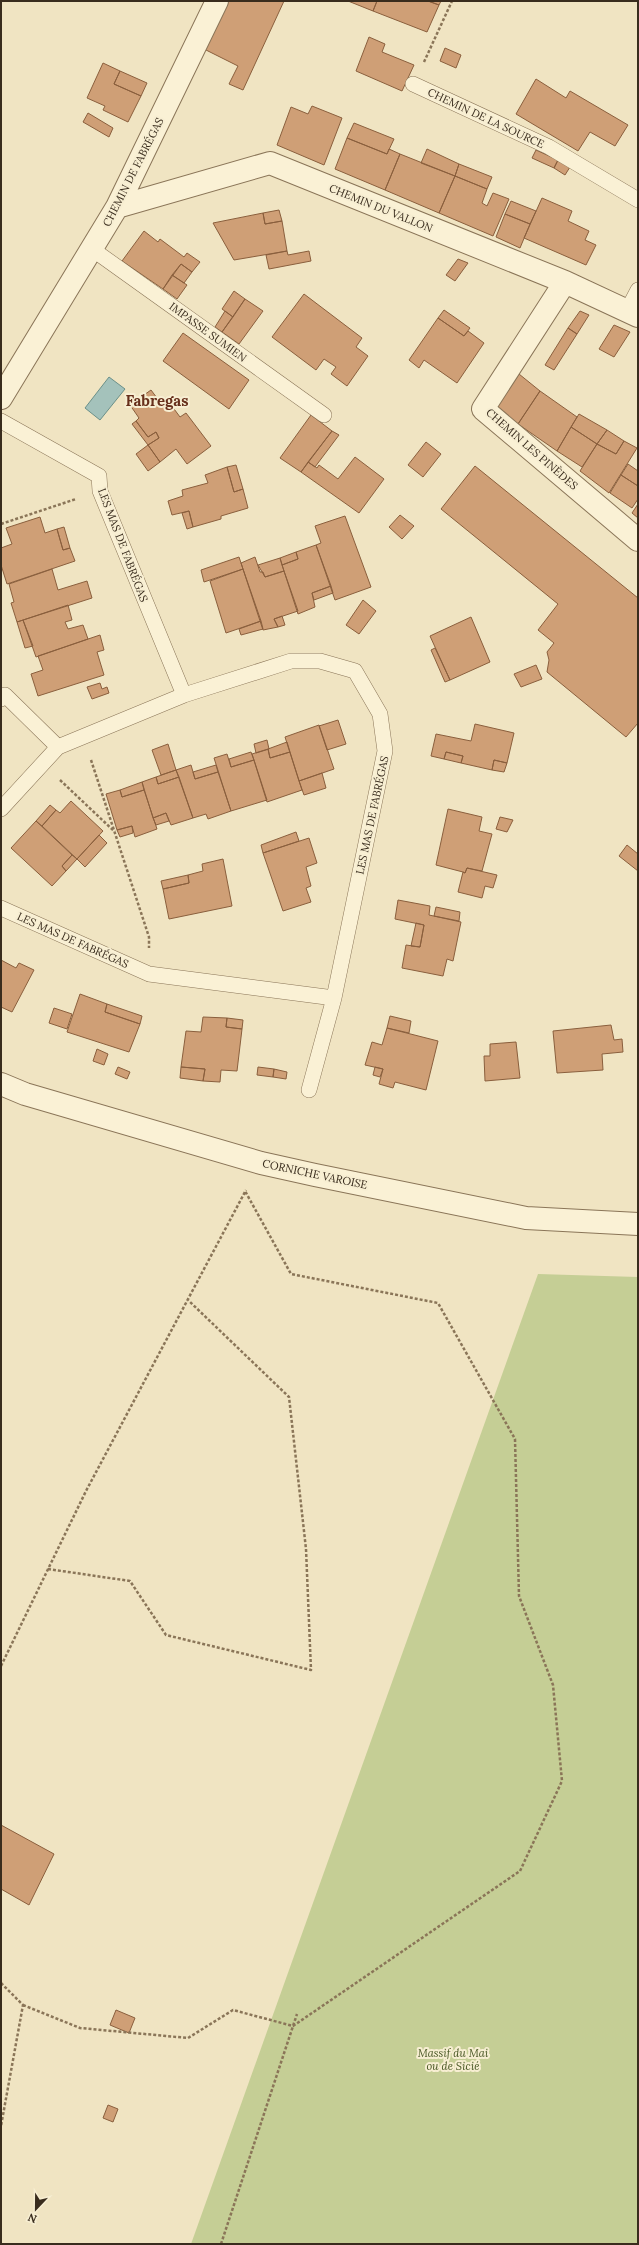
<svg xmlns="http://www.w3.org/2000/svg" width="639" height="2245" font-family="Lora,serif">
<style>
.green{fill:#c5ce95}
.water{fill:#a4c2bb;stroke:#6b9089}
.building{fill:#cf9f76;stroke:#8a5f3d}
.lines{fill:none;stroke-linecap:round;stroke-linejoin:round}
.service-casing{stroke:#8a7558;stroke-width:16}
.minor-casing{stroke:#8a7558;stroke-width:24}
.tertiary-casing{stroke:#8a7558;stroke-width:24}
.path{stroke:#8a7558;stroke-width:2.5;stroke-dasharray:3 2;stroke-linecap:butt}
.service{stroke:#faf1d5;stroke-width:15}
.minor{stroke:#faf1d5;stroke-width:22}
.tertiary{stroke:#faf1d5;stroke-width:22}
.labels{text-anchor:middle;stroke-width:4;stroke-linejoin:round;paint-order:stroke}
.street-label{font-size:11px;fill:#392c1d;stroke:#f7eed2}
.park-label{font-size:11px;font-style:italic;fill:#475623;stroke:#f7eed2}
.district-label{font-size:15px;font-weight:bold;fill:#672f1b;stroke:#f7eed2}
</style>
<rect width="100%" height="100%" fill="#f0e4c2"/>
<path class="green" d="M538,1274l100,3v967h-447z"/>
<path class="water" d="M109,377l16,12 -25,31 -15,-12z"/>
<path class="building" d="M226,1h58l-41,89 -14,-6 9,-18 -34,-17z
M348,1h29l-4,10z
M377,1h51l11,4 -12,27 -54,-21z
M428,1h13l-2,4z
M369,37l16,7 -3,8 32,13 -12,26 -46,-20z
M445,48l16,7 -5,13 -16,-7z
M103,63l17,8 -6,13 27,12 -13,26 -25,-12 2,-4 -18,-8z
M120,71l27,12 -6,13 -27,-12z
M536,79l30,19 4,-7 58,34 -13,21 -25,-14 -12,19 -62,-37z
M312,106l30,12 -18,47 -47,-20 14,-38 17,7z
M88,113l25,15 -4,9 -26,-15z
M354,123l40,16 -7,15 -40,-16z
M347,138l40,16 2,-5 11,5 -15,36 -50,-21z
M427,149l32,15 -4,12 -34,-13z
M536,150l22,10 -4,8 -22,-10z
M400,154l55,22 -16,37 -54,-23z
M558,160l12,7 -5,8 -11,-7z
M459,164l33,13 -5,12 -32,-13z
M455,176l32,13 -5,14 5,3 6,-13 16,6 -16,37 -54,-23z
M542,198l30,13 -4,10 21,10 -4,9 11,5 -10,20 -62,-27z
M511,201l25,10 -6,13 -25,-10z
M279,210l3,11 -17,3 -2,-11z
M263,213l2,11 17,-3 5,30 -53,9 -21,-37z
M505,214l25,10 -10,24 -24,-11z
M144,231l14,11 2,-3 24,18 3,-4 13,9 -8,10 -11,-8 -18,25 -41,-28z
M287,251l1,4 21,-4 2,10 -42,8 -3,-14z
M458,259l10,4 -13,18 -9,-6z
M181,264l11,8 -8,11 -12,-8z
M172,275l15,10 -10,14 -14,-10z
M234,291l11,8 -12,18 -11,-8z
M304,294l58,44 -6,9 12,9 -21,30 -16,-12 5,-7 -12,-8 -8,11 -44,-33z
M245,299l18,12 -24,33 -17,-12z
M444,310l26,18 -6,8 -26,-18z
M225,311l8,6 -11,15 -7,-5z
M580,311l9,4 -12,19 -9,-6z
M438,318l26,18 4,-5 16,12 -27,40 -33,-23 -5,8 -10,-8z
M614,325l16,7 -16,25 -15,-8z
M568,328l9,6 -23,36 -9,-5z
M183,333l66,47 -20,29 -66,-48z
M519,374l21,17 -22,33 -21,-17z
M151,390l9,12 6,-4 14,19 6,-4 25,33 -24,18 -11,-15 -16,13 -12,-17 11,-7 -3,-6 -8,5 -12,-16 3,-3 -9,-13z
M540,391l37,26 -20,34 -39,-27z
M579,414l28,16 -10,14 -26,-17z
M311,415l21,16 -31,41 -21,-14z
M136,421l12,16 8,-5 3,6 -11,7 -16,-21z
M571,427l26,17 -15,23 -25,-16z
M607,430l17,11 -8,13 -19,-10z
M332,431l7,4 -24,32 -7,-5z
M624,441l13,7 -28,45 -29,-22 17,-27 19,10z
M426,442l15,12 -18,23 -15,-12z
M148,445l12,17 -12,9 -12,-17z
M355,457l29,22 -25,34 -58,-41 7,-10 9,6 2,-3 19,14z
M628,464l10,7v15l-17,-11z
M236,465l7,24 -9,3 -7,-25z
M475,466l163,132v125l-12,14 -79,-65 2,-12 -2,-8 7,-9 -16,-13 20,-26 -117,-95z
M227,467l7,25 9,-3 5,19 -27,8v3l-28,8 -4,-16 -17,4 -4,-14 15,-5 -1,-6 26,-7 -3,-8z
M621,475l17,11v13l-6,9 -22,-15z
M638,504v14l-6,-5z
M189,511l4,16 -6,2 -5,-16z
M400,515l14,11 -12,13 -13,-12z
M345,516l26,71 -36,13 -19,-55 5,-2 -6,-17z
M40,517l5,16 12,-4 6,21 7,-2 5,13 -68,23 -6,-19v-17l11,-4 -6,-16z
M64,527l6,21 -7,2 -6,-21z
M316,545l15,41 -19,7 3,14 -17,7 -16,-49 16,-6 -2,-7z
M296,552l2,7 -16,6 -2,-7z
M239,557l4,12 -39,13 -3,-12z
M255,557l5,15h3l2,5 19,-6 14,40 -24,8 4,8 -15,3 -22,-67z
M280,558l4,13 -19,6 -7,-12z
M52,569l6,21 29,-9 5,17 -75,24 -6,-19 3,-1 -5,-18z
M243,569l18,52 -35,12 -16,-52z
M331,586l2,7 -19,7 -2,-7z
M363,600l13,11 -17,23 -13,-9z
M68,605l4,15 -7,2 3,7 15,-4 5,14 -52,18 -13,-37z
M282,616l3,9 -7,2 -4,-8z
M471,617l19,45 -40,18 -20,-44z
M23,620l10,26 -8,2 -8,-26z
M261,621l2,8 -22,6 -2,-6z
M100,635l4,15 -7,2 7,23 -66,21 -7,-22 12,-4 -5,-14z
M435,648l15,32 -5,2 -14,-32z
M536,665l6,14 -21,8 -7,-13z
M100,683l2,6 5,-2 2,6 -17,6 -5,-12z
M338,720l8,24 -19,6 -8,-24z
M475,724l39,9 -7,30 -13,-3 -2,10 -31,-7 2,-7 -17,-4 -2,7 -13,-3 5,-22 35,7z
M319,725l15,44 -35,12 -14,-44z
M267,740l2,9 -13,4 -2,-9z
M287,742l3,10 -20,6 -2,-9z
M168,744l8,26 -15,5 -9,-25z
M268,749l2,9 20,-6 12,38 -35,12 -15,-48z
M251,752l3,8 -23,7 -2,-8z
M446,752l17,4 -2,7 -17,-4z
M227,754l4,13 23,-7 13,40 -36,11 -17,-53z
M494,760l13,3 -3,9 -12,-2z
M191,765l4,14 23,-7 13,39 -23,8 -2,-5 -13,4 -17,-48z
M216,765l2,7 -23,7 -2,-7z
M176,770l3,7 -21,7 -2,-7z
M322,773l4,15 -22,7 -5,-14z
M156,777l2,7 21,-7 14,41 -22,7 -5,-12 -13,5 -11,-36z
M142,782l2,8 -22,7 -2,-7z
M120,790l2,7 22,-7 13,39 -22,8 -3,-11 -15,4 -11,-36z
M71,801l32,30 -26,28 -35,-33 14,-16 4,3z
M50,805l6,5 -14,16 -6,-5z
M448,809l34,8 -3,14 13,3 -10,37 -15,-3 -2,5 -2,-1 -27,-7z
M166,813l3,8 -13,4 -3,-7z
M500,817l13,3 -6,12 -11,-3z
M36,821l36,34 -10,11 4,5 -14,15 -41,-38z
M132,826l1,7 -13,4 -3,-7z
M296,832l3,9 -36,12 -2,-8z
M99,835l8,8 -22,24 -8,-8z
M309,838l8,25 -11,4 5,19 -5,2 5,14 -28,9 -20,-58z
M627,845l11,9v17l-19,-15z
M72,855l5,4 -11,12 -4,-5z
M223,859l9,47 -63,13 -6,-30 26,-6 -1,-8 15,-4 -1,-7z
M467,868l30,7 -4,13 -8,-2 -3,12 -24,-6 5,-20 2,1z
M188,875l1,8 -26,6 -2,-8z
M398,900l32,6 -1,9 32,7 -8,39 -6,-2 -4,17 -41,-8 4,-23 14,2 4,-22 -29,-6z
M436,907l24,5 -1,9 -25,-5z
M416,923l8,2 -4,22 -9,-1z
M1,960l15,8 3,-5 15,7 -22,42 -11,-5z
M80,994l27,10 -2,8 35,12 -11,28 -62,-20z
M107,1004l35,12 -2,8 -35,-12z
M54,1008l18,6 -5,15 -18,-6z
M390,1016l21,5 -2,12 -22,-5z
M203,1017l24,1 -1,9 16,2 -5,42 -16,-1 -1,12 -17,-1 2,-12 -24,-2 5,-36 15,1z
M227,1018l16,2 -1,9 -16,-2z
M611,1025l3,15 8,-1 1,13 -21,2 1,16 -46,3 -4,-42z
M387,1028l51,13 -12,49 -31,-8 -2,6 -14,-4 4,-15 -18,-4 7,-23 10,3z
M516,1042l4,36 -35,3 -1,-25h6v-12z
M97,1049l11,5 -4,11 -11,-4z
M118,1067l12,5 -3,7 -12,-5z
M181,1067l24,2 -2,12 -23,-3z
M258,1067l16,2 -1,8 -16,-2z
M375,1067l8,2 -3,8 -7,-2z
M274,1069l13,3 -1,7 -13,-2z
M1,1825l53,29 -25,51 -28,-16z
M116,2010l19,8 -6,15 -19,-8z
M108,2105l10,4 -5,13 -10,-4z"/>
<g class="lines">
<g class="service-casing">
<path id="service" d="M413,84l136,63 89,53
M92,249l232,166
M627,311l11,-21
M1,421l98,55 1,15 84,204
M1,699l4,-4 53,52
M1,809l57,-62 126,-52 107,-34h29l35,10 25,43 5,37 -51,247 -25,92
M1,908l148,66 185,24"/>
</g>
<g class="minor-casing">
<path id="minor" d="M117,207l153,-44 295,119 73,34
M565,282l-82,127 155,131
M1,398l116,-191 100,-206"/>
</g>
<g class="tertiary-casing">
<path id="tertiary" d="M1,1084l24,10 236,69 54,12 211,43 112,6"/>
</g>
<path class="path" d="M424,62l28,-61
M1,524l75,-25
M91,760l58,177v11
M60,780l55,52
M48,1569l82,12 36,54 145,35 -5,-121 -17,-152 -101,-97
M1,1666l85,-175 160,-301
M1,1983l22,22 -22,121
M23,2005l57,23 108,10 45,-28 60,16 227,-155 42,-90 -9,-96 -34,-89 -4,-157 -77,-136 -147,-29 -46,-83
M221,2244l76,-230"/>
<use href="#service" class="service"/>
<use href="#minor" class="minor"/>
<use href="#tertiary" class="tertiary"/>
</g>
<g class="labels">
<g class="street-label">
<text transform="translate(486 118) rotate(25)" y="4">CHEMIN DE LA SOURCE</text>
<text transform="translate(133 172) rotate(-63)" y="4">CHEMIN DE FABRÉGAS</text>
<text transform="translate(381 208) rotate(22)" y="4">CHEMIN DU VALLON</text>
<text transform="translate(208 332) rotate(36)" y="4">IMPASSE SUMIEN</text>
<text transform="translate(532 449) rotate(41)" y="4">CHEMIN LES PINÈDES</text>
<text transform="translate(123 545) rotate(69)" y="4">LES MAS DE FABRÉGAS</text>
<text transform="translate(372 815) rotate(-78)" y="4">LES MAS DE FABRÉGAS</text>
<text transform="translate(73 940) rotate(24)" y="4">LES MAS DE FABRÉGAS</text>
<text transform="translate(315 1174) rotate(12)" y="4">CORNICHE VAROISE</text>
</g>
<g class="park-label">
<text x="453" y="2057">Massif du Mai<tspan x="453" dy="13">ou de Sicié</tspan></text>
</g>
<g class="district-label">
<text x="157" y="406">Fabregas</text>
</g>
</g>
<rect width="639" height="2245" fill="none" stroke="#392c1d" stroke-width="4"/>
<g transform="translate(36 2209) rotate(202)" stroke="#f7eed2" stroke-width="3" paint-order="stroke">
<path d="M0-3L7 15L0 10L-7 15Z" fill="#392c1d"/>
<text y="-6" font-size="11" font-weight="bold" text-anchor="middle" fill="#392c1d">N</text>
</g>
</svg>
